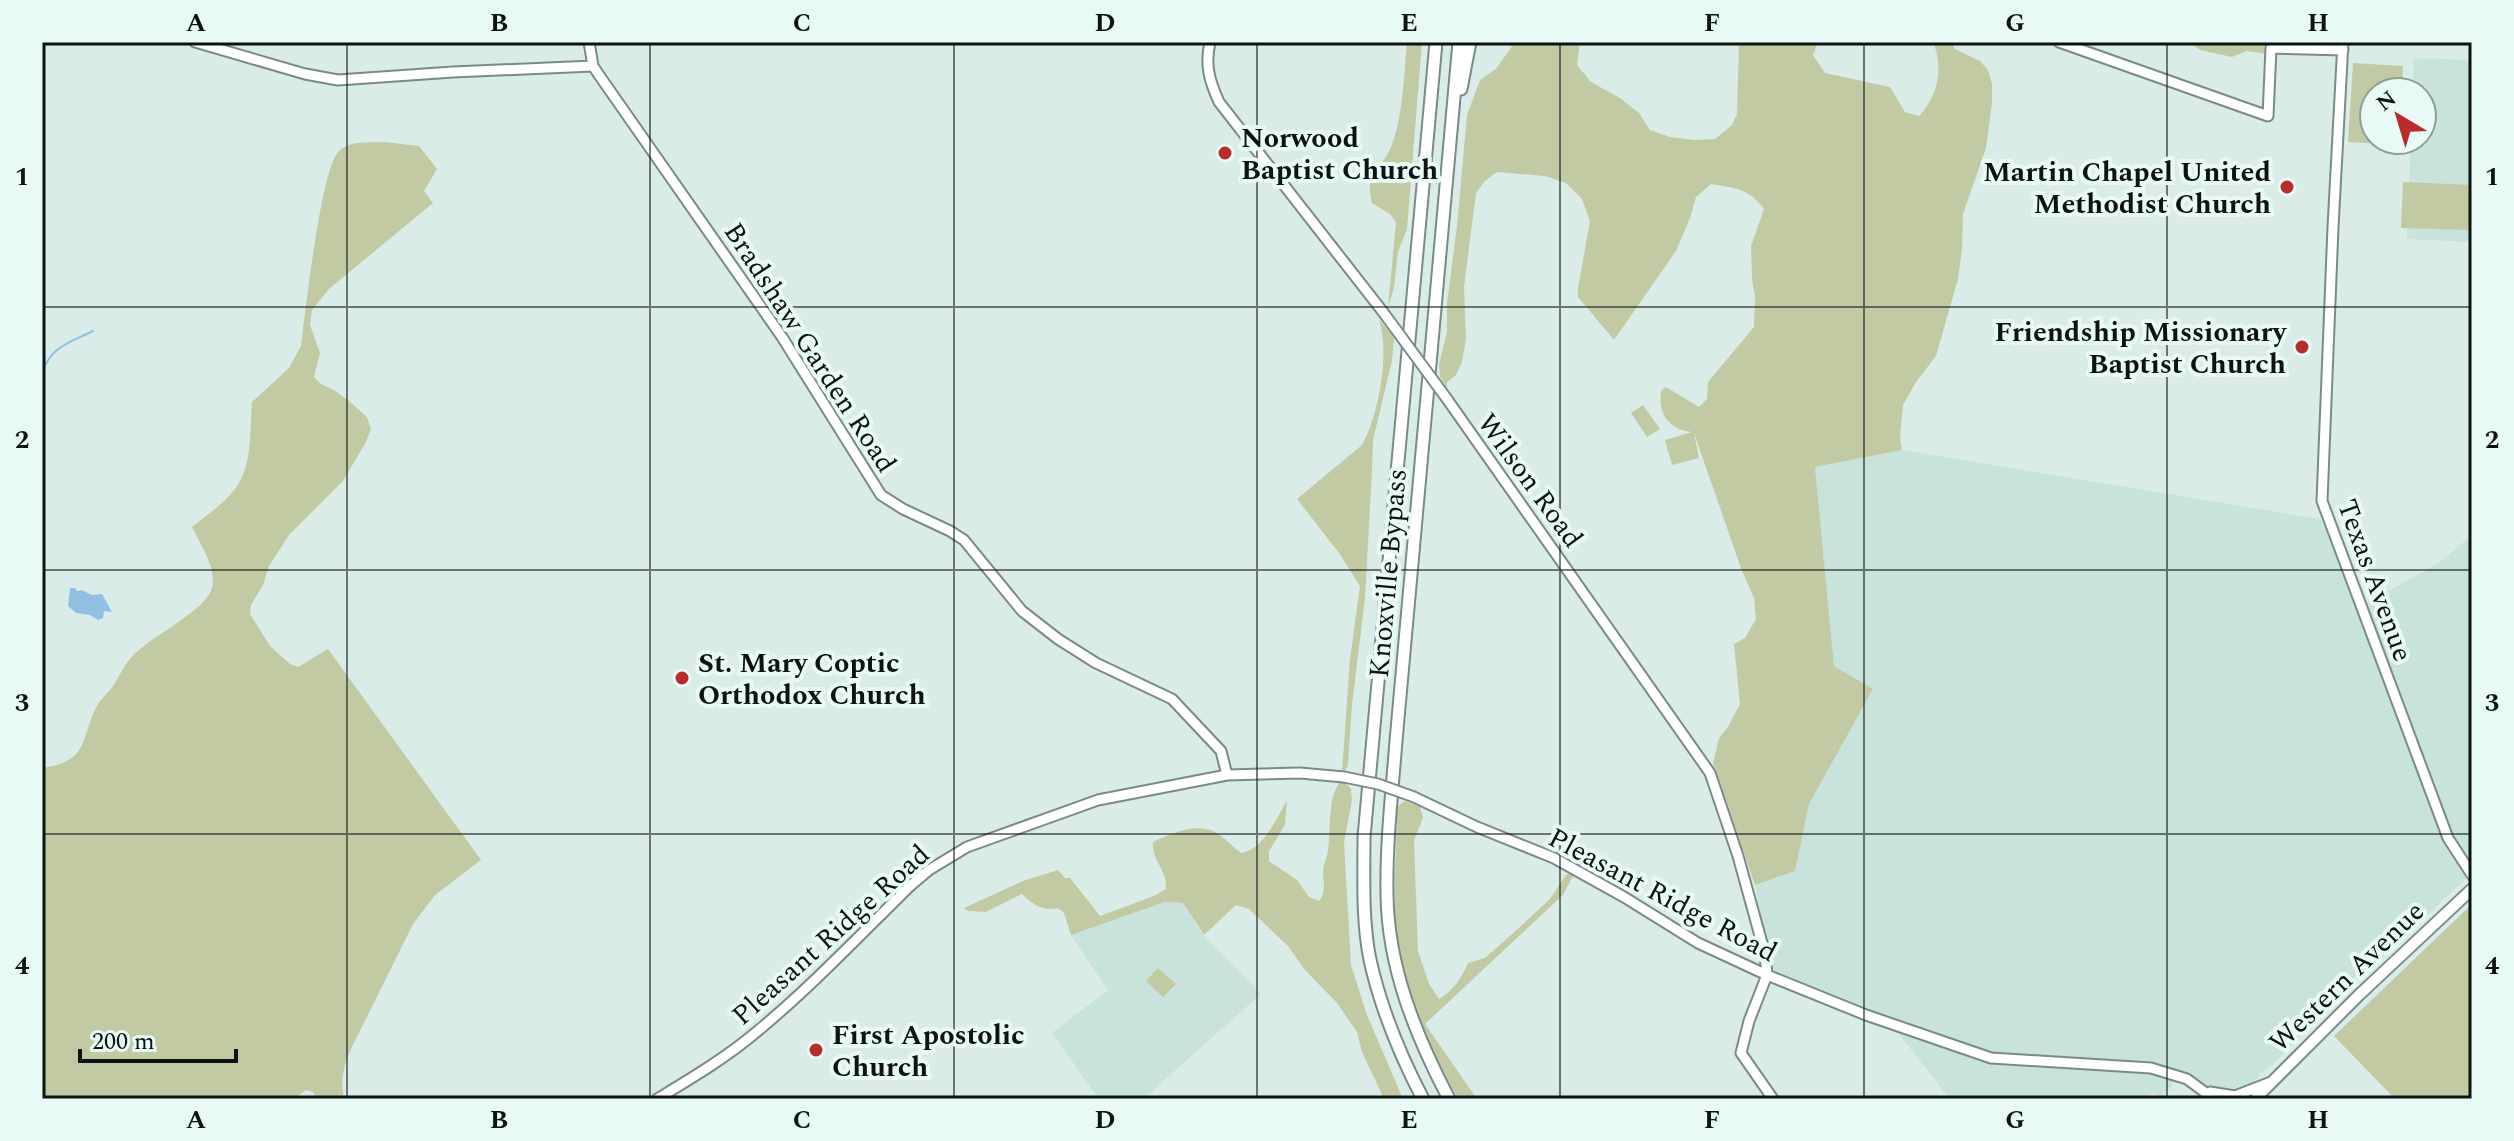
<svg xmlns="http://www.w3.org/2000/svg" width="2514" height="1141" font-family="Spectral,serif">
<style>
.built{fill:#c7e3dc}
.green{fill:#c2caa4}
.water{fill:#91c0e2}
.lines{fill:none;stroke-linecap:round;stroke-linejoin:round}
.stream{stroke:#91c0e2;stroke-width:2}
.secondary-casing{stroke:#7a8b87;stroke-width:13}
.primary-casing{stroke:#7a8b87;stroke-width:14}
.highway-casing{stroke:#7a8b87;stroke-width:15}
.secondary{stroke:#fff;stroke-width:9}
.primary{stroke:#fff;stroke-width:10}
.highway{stroke:#fff;stroke-width:11}
.secondary-bridge-casing{stroke:#7a8b87;stroke-width:13;stroke-linecap:butt}
.secondary-bridge{stroke:#fff;stroke-width:9}
.grid{fill:none;stroke:#0d1312;stroke-width:2;stroke-opacity:0.55}
.poi-dot{fill:#bb2b2c;stroke:#e7faf5;stroke-width:3}
.labels{text-anchor:middle;stroke-width:8;stroke-linejoin:round;paint-order:stroke}
.poi-label{font-size:28px;font-weight:bold;fill:#0d1312;stroke:#e7faf5;text-anchor:start}
.street-label{font-size:28px;fill:#0d1312;stroke:#e7faf5}
.neatline{fill:none;stroke:#0d1312;stroke-width:3}
.grid-label{font-size:26px;text-anchor:middle;font-weight:bold;fill:#0d1312}
</style>
<rect width="100%" height="100%" fill="#daece8"/>
<path class="built" d="M2414,58l58,2v182l-65,-3 4,-99h11v-48h-9z
M1902,450l418,69 43,86 76,-42 33,-28v338l-114,108 -7,1 -9,8 -1,6 -72,72 -7,4 -11,14 -16,7 -19,-2 -24,-14 -17,-7 -4,10 2,5 -12,12 -8,-4 -10,6h-193l-52,-66 -128,-64 -15,-84 40,-14 14,-67 64,-115 -39,-23 -19,-199z
M1166,902l17,1 17,28 61,63 -118,105h-44l-47,-66 56,-43 -37,-55z"/>
<path class="green" d="M1407,42h15l-15,187 -9,23 -4,36 -6,19 8,-85 -6,-8 -18,-11c-8,-28 9,-33 19,-56 12,-30 13,-72 16,-105z
M1515,42h65l-3,23 14,17 29,16 19,15 11,17 20,7 24,3 21,-1 17,-14 5,-11 2,-72h79l-5,13 12,18 65,14 15,25 14,4c19,-20 25,-48 14,-74h18l4,7 25,12 8,9 4,14v19l-6,45 -23,66 -1,35 -4,30 -22,77 -20,26 -13,23 -3,32 2,13 -87,17 19,199 39,23 -64,115 -14,67 -40,14 -42,-122 6,-25 9,-11 12,-23 -6,-60 11,-6 11,-19 -2,-21 -12,-27 -48,-138 5,25 -27,7 -7,-25 27,-8c-23,-3 -34,-17 -31,-41l5,-4 33,20 8,-8 1,-17 46,-55 1,-32 -3,-15 -1,-34 13,-37c-16,-21 -29,-21 -53,-25l-15,13 -6,21 -14,33 -62,89 -36,-43v-9l12,-67 -8,-22 -16,-16 -21,-7 -48,-4 -12,9 -9,12 -12,94 2,52 -4,23 -6,13 -9,7v6l-7,-11 -1,-13 8,-32v-29l10,-77 10,-111 13,-35 16,-11z
M2189,42h80l-2,12 -20,-3 -15,6 -32,-7z
M2353,63l50,3 -1,26h-28v48h25l-1,5 -50,-3z
M384,142l35,4 18,23 -13,22 9,12 -104,86 -17,21 -2,15 10,28 -6,24 7,7 13,6 15,11 18,16 4,12 -5,13 -23,39 -54,54 -20,31 -6,19 -12,20 -1,9 20,32 20,18 8,3 30,-18 153,211 -46,35 -22,29 -63,127c-6,14 -11,33 -5,48h-29l-3,-7 -7,-2 -12,9h-252v-331c49,-7 37,-29 56,-64 3,-5 8,-9 12,-14 8,-10 12,-22 20,-31 18,-22 71,-45 81,-68 8,-20 -11,-47 -19,-64 17,-14 41,-29 50,-50 10,-22 8,-51 10,-75l37,-34 12,-22c4,-33 20,-175 37,-194 11,-12 31,-9 46,-10z
M2403,182l69,3v45l-71,-2z
M1379,319l15,19 -2,23 -19,79 -1,31 -7,127 -13,107 -4,60 -3,6 -3,1 8,-113 10,-73 -21,-33 -42,-54 65,-54c17,-31 28,-92 17,-126z
M1643,405l17,24 -13,8 -16,-24z
M1340,782h5l6,7 1,11 -8,42 7,123 16,50 36,84h-19l-22,-47 -5,-20 -20,-29 -32,-33 -17,-24 -39,-37 -13,-4 -32,30 -21,-32 -18,-1 -94,33 -7,-22 -6,-5c-15,4 -26,-4 -36,-14l-36,18 -18,-1 -4,-3 59,-27 35,-11 7,8h5l30,38 54,-20 12,-7c2,-18 -15,-29 -13,-47 17,-8 43,-20 62,-10 9,5 18,15 26,21 22,-3 36,-35 46,-53l-2,25 -16,26v10l28,19 12,17 10,4c8,-10 4,-19 4,-31 1,-7 4,-13 5,-19 3,-20 -1,-52 12,-69z
M1405,801l15,6 3,11 -9,22 4,111 11,33 10,15c15,-9 23,-22 29,-36l17,-5 26,-23 39,-36 16,-24 9,-3 -12,23 -138,129 52,75h-18l-4,-6c-32,-56 -56,-117 -60,-181 -2,-33 2,-67 2,-100l2,-7z
M2472,904v195h-77l-61,-63z
M1158,968l18,16 -13,13 -17,-16z"/>
<path class="water" d="M70,588h5l2,3 5,-1 10,5 10,-1 10,18 -8,-1 -1,7 -5,2 -8,-5 -14,-2 -8,-7z"/>
<g class="lines">
<path class="stream" d="M42,373c9,-27 27,-30 51,-42"/>
<g class="secondary-casing">
<path id="secondary" d="M195,42l110,32 33,6 115,-8 140,-6
M589,42l4,24 6,9 183,262 99,158 22,14 47,22 14,9 58,71 36,28 38,24 76,36 49,52 6,24
M1210,42c-5,23 -1,38 9,60l164,210
M2059,42l209,74 3,-68 72,2
M2343,42l-10,185 -11,274 126,337 24,37
M1447,399l263,374 28,83 27,98 2,21 -18,46 -8,32 32,46
M1414,797l63,30 77,31 70,39 74,46 69,32 99,40 125,43 160,10 36,11 27,20
M2210,1092l25,4 36,-14
M657,1099c33,-20 67,-40 97,-65 55,-45 105,-98 156,-148l19,-16 38,-23 131,-47 129,-25 73,-2 44,4"/>
</g>
<g class="primary-casing">
<path id="primary" d="M2255,1099l104,-104 113,-106"/>
</g>
<g class="highway-casing">
<path id="highway" d="M1461,89l9,-47
M1423,1099c-23,-44 -42,-90 -53,-139 -8,-40 -6,-82 -6,-123l72,-795
M1449,1099c-33,-63 -61,-131 -62,-204 -1,-51 5,-103 9,-154l63,-699"/>
</g>
<use href="#secondary" class="secondary"/>
<use href="#primary" class="primary"/>
<use href="#highway" class="highway"/>
<g class="secondary-bridge-casing">
<path id="secondary-bridge" d="M1383,312l64,87
M1344,777l34,7 36,13"/>
</g>
<use href="#secondary-bridge" class="secondary-bridge"/>
</g>
<path class="grid" d="M347,42v1057M650,42v1057M954,42v1057M1257,42v1057M1560,42v1057M1864,42v1057M2167,42v1057M42,307h2430M42,570h2430M42,834h2430"/>
<g class="poi-dot">
<circle cx="1225" cy="153" r="8"/>
<circle cx="2287" cy="187" r="8"/>
<circle cx="2302" cy="347" r="8"/>
<circle cx="682" cy="678" r="8"/>
<circle cx="816" cy="1050" r="8"/>
</g>
<g class="labels">
<g class="poi-label">
<text x="1241" y="147">Norwood<tspan x="1241" dy="32">Baptist Church</tspan></text>
<text x="2271" y="181" text-anchor="end">Martin Chapel United<tspan x="2271" dy="32">Methodist Church</tspan></text>
<text x="2286" y="341" text-anchor="end">Friendship Missionary<tspan x="2286" dy="32">Baptist Church</tspan></text>
<text x="698" y="672">St. Mary Coptic<tspan x="698" dy="32">Orthodox Church</tspan></text>
<text x="832" y="1044">First Apostolic<tspan x="832" dy="32">Church</tspan></text>
</g>
<g class="street-label">
<text transform="translate(811 347) rotate(57)" y="10">Bradshaw Garden Road</text>
<text transform="translate(1531 480) rotate(54)" y="10">Wilson Road</text>
<text transform="translate(1387 573) rotate(-85)" y="10">Knoxville Bypass</text>
<text transform="translate(2376 580) rotate(70)" y="10">Texas Avenue</text>
<text transform="translate(1663 894) rotate(28)" y="10">Pleasant Ridge Road</text>
<text transform="translate(830 934) rotate(-42)" y="10">Pleasant Ridge Road</text>
<text transform="translate(2346 976) rotate(-44)" y="10">Western Avenue</text>
</g>
</g>
<rect width="2514" height="1141" fill="none" stroke="#e7faf5" stroke-width="88"/>
<g transform="translate(2398 116) rotate(322)"><circle r="38" fill="#e7faf5" stroke="#909e9a" stroke-width="2"/>
<path d="M0-6L14 30L0 20L-14 30Z" fill="#bb2b2c"/>
<text y="-12" font-size="22" font-weight="bold" text-anchor="middle" fill="#0d1312">N</text>
</g>
<path d="M80 1049v12h156v-12" fill="none" stroke="#0d1312" stroke-width="4"/>
<text x="92" y="1049" font-size="24" fill="#0d1312" stroke="#e7faf5" stroke-width="6" paint-order="stroke">200 m</text>
<rect x="44" y="44" width="2426" height="1053" class="neatline"/>
<g class="grid-label">
<text x="196" y="31">A</text>
<text x="499" y="31">B</text>
<text x="802" y="31">C</text>
<text x="1105" y="31">D</text>
<text x="1409" y="31">E</text>
<text x="1712" y="31">F</text>
<text x="2015" y="31">G</text>
<text x="2318" y="31">H</text>
<text x="22" y="185">1</text>
<text x="2492" y="185">1</text>
<text x="22" y="448">2</text>
<text x="2492" y="448">2</text>
<text x="22" y="711">3</text>
<text x="2492" y="711">3</text>
<text x="22" y="974">4</text>
<text x="2492" y="974">4</text>
<text x="196" y="1128">A</text>
<text x="499" y="1128">B</text>
<text x="802" y="1128">C</text>
<text x="1105" y="1128">D</text>
<text x="1409" y="1128">E</text>
<text x="1712" y="1128">F</text>
<text x="2015" y="1128">G</text>
<text x="2318" y="1128">H</text>
</g>
</svg>
